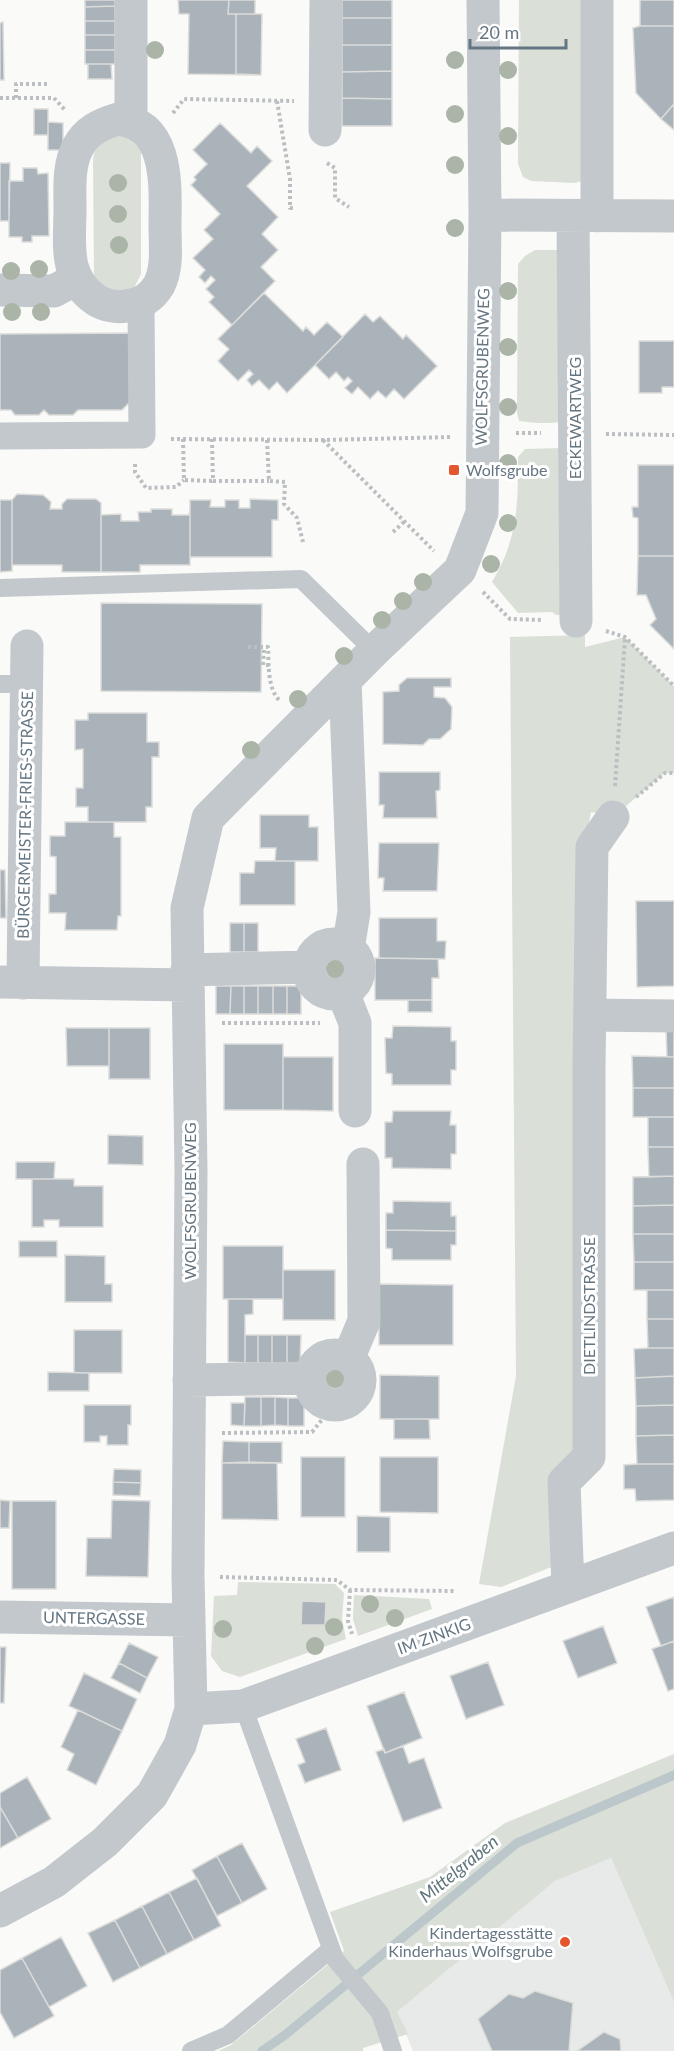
<svg xmlns="http://www.w3.org/2000/svg" width="674" height="2051" font-family="Lato,sans-serif">
<style>
.built{fill:#e8e9e9}
.green{fill:#dadfd7}
.lines{fill:none;stroke-linecap:round;stroke-linejoin:round}
.stream{stroke:#bbc7cb;stroke-width:9}
.building{fill:#aab3b9;stroke:#dcdcda;stroke-width:1.5}
.path{stroke:#bbbfc2;stroke-width:4;stroke-dasharray:3 3;stroke-linecap:butt}
.service{stroke:#c3c8cc;stroke-width:18}
.pedestrian{stroke:#c3c8cc;stroke-width:27}
.minor{stroke:#c3c8cc;stroke-width:33}
.tree{fill:#aab4a7}
.poi-dot{fill:#e4572e;stroke:#fff;stroke-width:2}
.labels{text-anchor:middle;stroke-width:6;stroke-linejoin:round;paint-order:stroke}
.street-label{font-size:16px;fill:#657683;stroke:#fff}
.poi-label{font-size:16px;fill:#657683;stroke:#fff;text-anchor:start}
.water-label{font-size:18px;font-style:italic;fill:#60757c;stroke:#fff}
</style>
<rect width="100%" height="100%" fill="#fafaf8"/>
<path class="built" d="M611,1858l63,144v49h-261l-16,-39 158,-131z"/>
<path class="green" d="M519,0h68l4,178 -16,5 -44,-2 -8,-4 -5,-13z
M124,132l17,18v124l-7,14 -17,8 -23,-18 -1,-119 3,-15z
M535,250h30l-4,172c-14,2 -28,1 -42,-1l-2,-8 1,-149 7,-8z
M562,448l-2,167h-4l-4,-3 -34,1 -26,-31c26,-44 26,-76 26,-125l7,-8z
M585,635v12l40,-10 49,49v87h-9l-52,44 -22,-5 -4,21 -6,620 -22,111 -58,23 -22,-3 37,-208 -6,-739z
M310 969a24 24 0 1 1 48 0a24 24 0 1 1-48 0Z
M311 1381a24 24 0 1 1 48 0a24 24 0 1 1-48 0Z
M238,1582l97,2 9,9 -2,26 4,20 -106,38 -18,-6 -11,-15 3,-60 23,-1z
M354,1595l75,4 3,10 -74,27 -5,-17z
M674,1754v248l-63,-144 -56,23 -158,131 11,22 -45,14v3h-145l13,-6 113,-94 -14,-39 100,-35 75,-54z"/>
<g class="lines">
<path class="stream" d="M262,2051l23,-16 232,-192 157,-68"/>
</g>
<path class="building" d="M85,0h30v6l-30,1z
M178,0h77v14h7l-1,61 -73,-1 1,-60h-10z
M229,0h26v14h-27z
M342,0h50v18h-50z
M640,0h34v26h-34z
M115,6v15h-30v-14z
M236,14h26l-1,61 -25,-1z
M342,18h50v27h-50z
M85,21h30v14h-30z
M3,22l1,58h-4v-57z
M640,26h34v78l-13,15 -25,-26 -3,-65z
M85,35h30v15h-30z
M342,45h50v26l-50,1z
M85,50h30v14h-30z
M88,64h23l1,15h-24z
M392,71v28l-50,-1v-26z
M342,98l50,1v27h-50z
M674,104v26l-13,-11z
M34,109h14v26h-14z
M48,122l15,1v27h-15z
M220,123l31,30 6,-7 15,15 -25,25 31,31 -16,17 16,16 -17,17 14,14 -43,44 -23,-23 5,-5 -8,-8 9,-9 -4,-4 -6,7 -6,-6 6,-7 -12,-12 20,-19 -9,-9 16,-16 -29,-29 5,-5 -2,-3 13,-13 -14,-14z
M0,163h10l-1,58h-9z
M23,168h14l1,6 10,-1 1,63h-17v6h-10v-5h-13v-56h14z
M264,293l39,38 3,-4 8,8 13,-13 16,15 -56,56 -10,-11 -8,8 -10,-10 -7,6 -5,-6 6,-6 -4,-4 -11,11 -20,-20 11,-12 -11,-10z
M365,314l8,8 7,-6 23,23 3,-4 31,31 -33,33 -10,-10 -8,9 -8,-7 -8,8 -12,-12 -6,7 -7,-6 7,-7 -4,-4 -4,4 -8,-9 -7,7 -14,-14z
M132,333l-1,68 -9,9h-44l-5,5h-24l-5,-5 -5,5h-24l-4,-5h-11v-76z
M639,341h35v46h-12v6h-23z
M638,465h36v91h-36v-38l-5,-1 -1,-10h6z
M17,494l26,1 8,7 -1,7h12v-5l5,-5h29l5,4v69h-39v-7h-50v-65z
M250,499l28,1v20h-6v37h-82v-57h21l-1,7h15v-7h14v8h11z
M0,500h12v71l-12,1z
M151,509h21v6h17l1,-6v56h-50v7h-39v-57l20,-1v7h18l-1,-9h13z
M638,556h36v93l-24,-24 6,-6 -10,-24h-9z
M101,603l161,1 -1,88 -160,-1z
M407,678h44v9h-17v10l11,1 7,9 -1,22 -11,10h-11l-6,6 -40,-1v-52l16,-1v-6z
M88,713h59v29h12v15h-7v50h-6v15h-58v-15h-12v-19h7v-39l-8,1v-30h13z
M379,772h61v18l-4,1 1,27h-54l1,-13h-5z
M260,815h49v12h9v34h-43l1,-13h-16z
M65,822h49v15h7v79h-3l-1,14h-52l1,-17h-17v-19h7v-37l-6,-1v-20h15z
M379,843h60l-2,48h-54l1,-13h-6z
M255,861h40v44h-55v-32h14z
M0,870h5l1,48h-6z
M636,901h38v85l-37,1z
M379,918h58v23h9l-1,18 -66,-1z
M230,923h14v29h-14z
M244,923h14v29h-14z
M375,958l63,1 1,19h-7v22h-57z
M216,986h15l-1,28h-14z
M231,986h13v28h-14z
M244,986h14v28h-14z
M258,986h15v28h-15z
M273,986h14v28h-14z
M287,986h14v28h-14z
M408,1000h24v12h-24z
M393,1026l58,1v14h5v29h-5v15h-59v-11l-6,-1 -1,-35h7z
M66,1028h43v38h-42z
M109,1028h41v51h-41z
M666,1030h8v27h-7z
M224,1044h59v66h-59z
M632,1056l42,1v31h-41z
M283,1057h50v54l-50,-1z
M633,1088h41v29h-41z
M393,1111h58l-1,14h6v29h-5v15l-59,-1v-10h-7v-36h7z
M648,1117h26v30h-26z
M108,1135l35,1v29l-35,-1z
M648,1147h26v29l-25,1z
M16,1162h39l-1,17h-38z
M674,1176v29l-41,1v-29z
M32,1179h42v7h29v41h-44v-7h-15v7h-12z
M393,1201l58,1v14h5v15l-70,-1v-17h7z
M674,1205v29h-41v-28z
M386,1230l70,1v14h-5v15h-59v-11l-6,-1z
M633,1234h41v28h-40z
M19,1241h38v16h-38z
M223,1246h60v53h-60z
M65,1255l40,1v28h7v18h-47z
M634,1262h40v28h-40z
M283,1270h52v50h-52z
M379,1284l74,1v60h-74z
M647,1290h27v29h-27z
M228,1299h25v15l-8,1v48l-17,-1z
M647,1319h27v29h-26z
M74,1330h48v43h-48z
M245,1335h13v28h-13z
M258,1335h14v28h-14z
M272,1335h15v28h-15z
M287,1335h14l-1,28h-13z
M648,1348h26v28l-39,2 -1,-29z
M48,1372l41,1v18h-41z
M380,1375l59,1v43h-59z
M674,1376v29l-38,1 -1,-28z
M245,1397h16v29h-17z
M261,1397h14v28l-14,1z
M275,1397l13,1v28l-13,-1z
M288,1398h16v28h-16z
M231,1403h14l-1,23 -13,-1z
M84,1405h47v20h-3v20h-21v-9h-7v6h-16z
M674,1405v30l-38,1v-30z
M394,1419h35l1,20h-36z
M674,1435v29h-37l-1,-28z
M223,1441l26,1v20l-27,1z
M249,1442h33v21l-33,-1z
M301,1457h44v60h-44z
M380,1457h58v56l-58,-1z
M222,1463h55l1,57 -56,-1z
M637,1464h37v36l-38,1 -1,-12h-11v-24z
M114,1469l27,1v13l-28,-1z
M113,1482l28,1 -1,13 -27,-1z
M0,1500l10,1 -1,27h-9z
M112,1500l38,1 -2,76 -62,-1 1,-38h24z
M12,1501h44v88h-44z
M357,1516l33,1v35h-33z
M674,1597v44l-13,5 -15,-39z
M302,1601l24,1 -1,23h-24z
M603,1626l14,37 -39,15 -15,-37z
M674,1641v48l-6,2 -16,-42z
M129,1643l29,14 -11,21 -28,-15z
M0,1647h6l-2,56h-4z
M488,1662l16,43 -38,14 -16,-43z
M119,1663l28,15 -7,15 -29,-15z
M84,1673l53,26 -15,32 -53,-25z
M404,1692l18,46 -37,15 -18,-47z
M78,1710l44,21 -26,54 -29,-15 7,-16 -13,-7z
M326,1728l15,42 -36,13 -7,-18 7,-3 -9,-23z
M403,1746l6,17 15,-5 18,50 -39,14 -27,-70 8,-3 1,4z
M27,1777l24,42 -33,19 -18,-31v-14z
M0,1807l18,31 -18,10z
M242,1843l25,46 -25,14 -25,-47z
M217,1856l25,47 -25,13 -25,-46z
M197,1878l24,48 -27,14 -25,-48z
M169,1892l25,48 -27,14 -25,-48z
M142,1906l25,48 -27,14 -25,-48z
M115,1920l25,48 -27,14 -25,-49z
M61,1937l26,49 -38,21 -27,-49z
M22,1958l32,58 -40,22 -14,-26v-42z
M535,1991l38,12 -4,48h-77l-14,-32 31,-25 14,4z
M604,2032l16,7 1,12h-44z"/>
<g class="lines">
<path class="path" d="M0,98h54l12,13
M16,98v-14h31
M277,101l13,78v29h5
M173,113l11,-14 110,2
M327,163l8,5v30l14,9
M516,433h25
M606,434l68,1
M171,439l152,1 129,-3
M183,439l1,41 29,1
M212,439l1,42h56
M267,440l2,41 16,1 -1,22 13,14 6,24
M323,440l111,111
M135,464v8l11,16 30,-1 8,-7
M393,532l12,-11
M483,592l27,27 33,1
M606,631l19,6 49,49
M248,647h20c1,17 -1,40 11,53
M264,650l-1,15h6
M615,786l10,-148
M636,797l29,-24h9
M222,1023h98
M222,1433l90,-1 22,-27
M220,1577l117,3 13,10 105,1
M350,1590l-2,31 4,13"/>
<path class="service" d="M0,588l301,-9 73,72
M0,684h27
M243,1706l92,253 45,54 13,38
M191,2051l37,-16 103,-86"/>
<path class="pedestrian" d="M0,436l142,-1 -1,-133"/>
<path class="minor" d="M131,0v122
M597,0v216
M118,119c53,6 47,69 47,108 0,19 3,40 -6,58 -7,12 -19,20 -33,21 -10,2 -22,-1 -30,-6 -33,-23 -26,-56 -26,-91 0,-20 -2,-44 8,-62 8,-16 23,-23 40,-28z
M325,130l1,-130
M485,215l189,1
M573,216l3,405
M0,290l54,1 22,-12
M345,680l9,232 -6,37
M309 969a25 25 0 1 1 50 0a25 25 0 1 1-50 0Z
M187,970l123,-3
M0,982l187,3
M23,983l4,-337
M343,993l12,30v88
M590,1015l84,1
M310 1380a25 25 0 1 1 50 0a25 25 0 1 1-50 0Z
M348,1359l16,-38 -1,-157
M189,1380l121,-2
M568,1587l-4,-105 25,-25v-390l3,-220 21,-30
M0,1617l188,3
M191,1709l52,-3 431,-158
M0,1911l54,-29 51,-40 47,-47 28,-50 11,-36 -3,-133 3,-405 -4,-263 21,-90 166,-167 86,-81 22,-57 3,-298 -2,-215"/>
</g>
<g class="tree">
<circle cx="155" cy="50" r="9"/>
<circle cx="455" cy="60" r="9"/>
<circle cx="508" cy="70" r="9"/>
<circle cx="455" cy="114" r="9"/>
<circle cx="508" cy="136" r="9"/>
<circle cx="455" cy="165" r="9"/>
<circle cx="118" cy="183" r="9"/>
<circle cx="118" cy="214" r="9"/>
<circle cx="455" cy="228" r="9"/>
<circle cx="119" cy="245" r="9"/>
<circle cx="39" cy="269" r="9"/>
<circle cx="11" cy="271" r="9"/>
<circle cx="508" cy="291" r="9"/>
<circle cx="12" cy="312" r="9"/>
<circle cx="41" cy="312" r="9"/>
<circle cx="508" cy="347" r="9"/>
<circle cx="508" cy="407" r="9"/>
<circle cx="508" cy="463" r="9"/>
<circle cx="508" cy="523" r="9"/>
<circle cx="491" cy="564" r="9"/>
<circle cx="423" cy="582" r="9"/>
<circle cx="403" cy="601" r="9"/>
<circle cx="382" cy="620" r="9"/>
<circle cx="344" cy="656" r="9"/>
<circle cx="298" cy="699" r="9"/>
<circle cx="251" cy="750" r="9"/>
<circle cx="335" cy="969" r="9"/>
<circle cx="335" cy="1379" r="9"/>
<circle cx="370" cy="1604" r="9"/>
<circle cx="395" cy="1618" r="9"/>
<circle cx="334" cy="1627" r="9"/>
<circle cx="223" cy="1629" r="9"/>
<circle cx="315" cy="1646" r="9"/>
</g>
<g class="poi-dot">
<rect x="448" y="464" width="12" height="12" rx="3"/>
<circle cx="565" cy="1942" r="6"/>
</g>
<g class="labels">
<g class="street-label">
<text transform="translate(482 367) rotate(-89)" y="6">WOLFSGRUBENWEG</text>
<text transform="translate(575 418) rotate(-90)" y="6">ECKEWARTWEG</text>
<text transform="translate(25 815) rotate(-89)" y="6">BÜRGERMEISTER-FRIES-STRASSE</text>
<text transform="translate(190 1201) rotate(-90)" y="6">WOLFSGRUBENWEG</text>
<text transform="translate(589 1306) rotate(-90)" y="6">DIETLINDSTRASSE</text>
<text transform="translate(94 1618) rotate(1)" y="6">UNTERGASSE</text>
<text transform="translate(434 1636) rotate(-20)" y="6">IM ZINKIG</text>
</g>
<g class="poi-label">
<text x="466" y="476">Wolfsgrube</text>
<text x="553" y="1939" text-anchor="end">Kindertagesstätte<tspan x="553" dy="18">Kinderhaus Wolfsgrube</tspan></text>
</g>
<g class="water-label">
<text transform="translate(459 1869) rotate(-39)" y="6">Mittelgraben</text>
</g>
</g>
<path d="M470 39v9h96v-9" fill="none" stroke="#657683" stroke-width="3"/>
<text x="479" y="39" font-size="18" fill="#657683" stroke="#ffffff" stroke-width="4.5" paint-order="stroke">20 m</text>
</svg>
